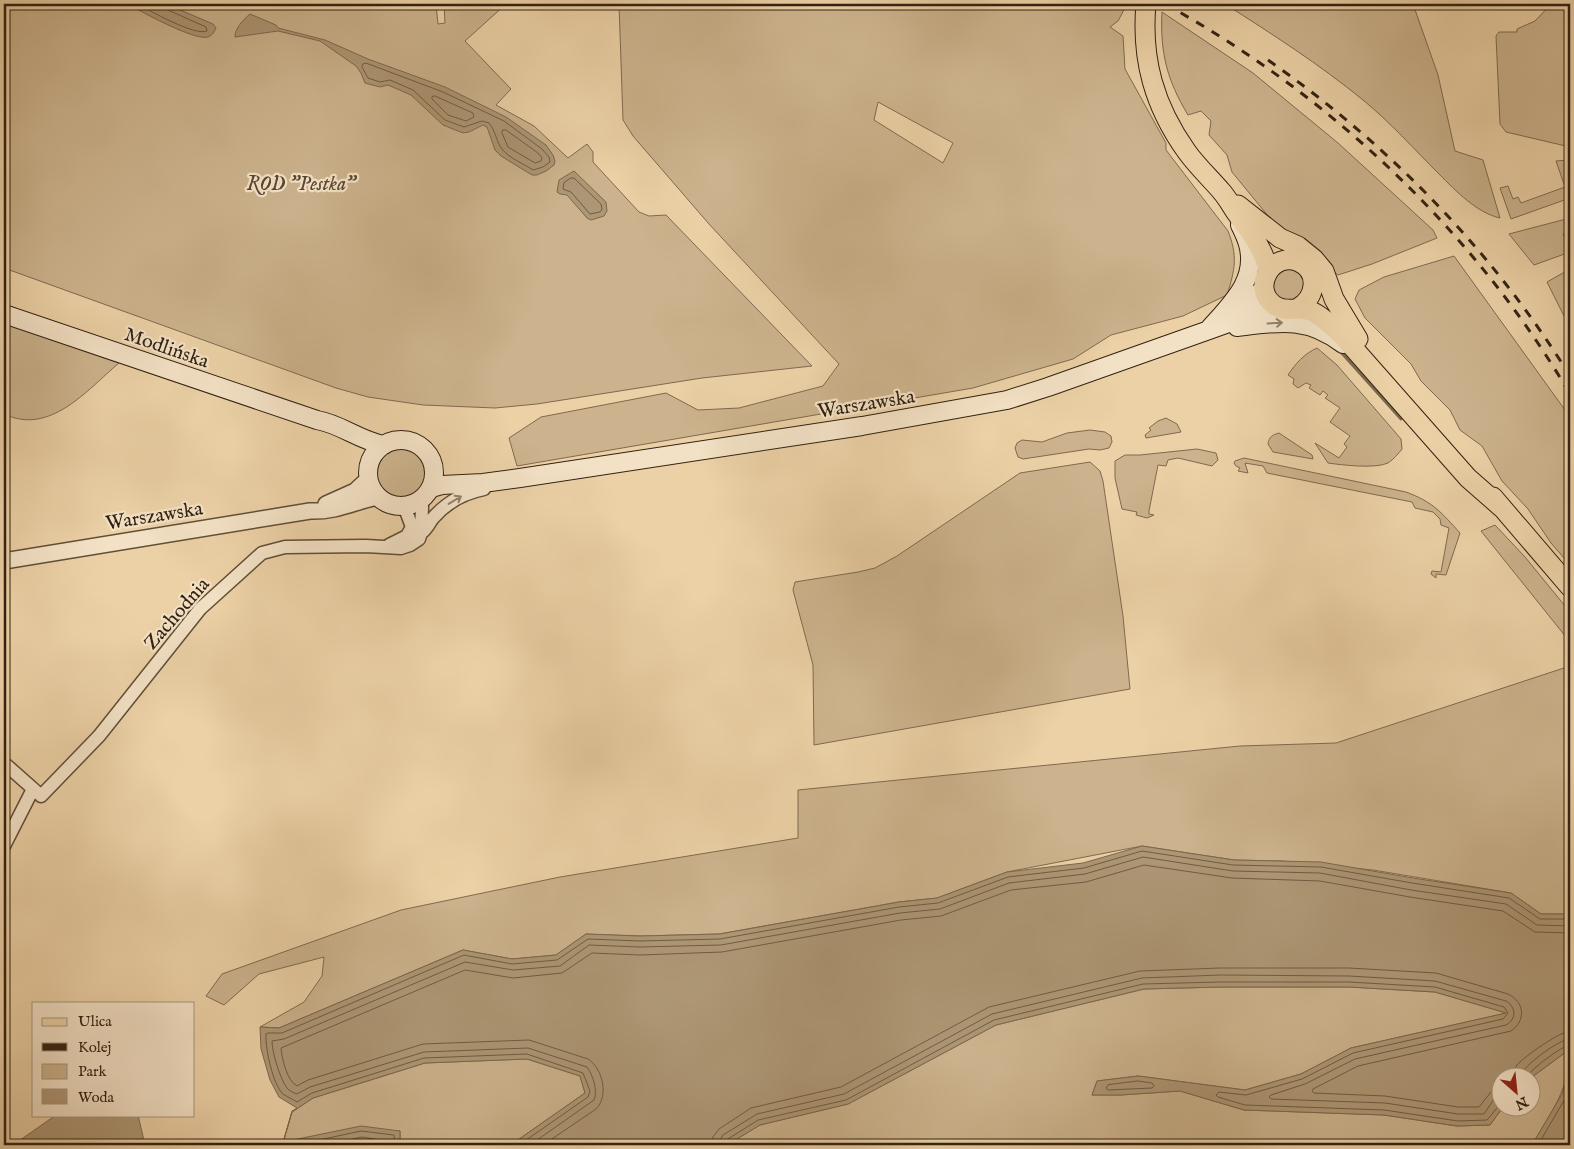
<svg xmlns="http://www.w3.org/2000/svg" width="1574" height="1149" font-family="'IM FELL English',serif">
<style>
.green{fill:#ccb38d;stroke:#7f6a50;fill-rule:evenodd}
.water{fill:#ad9674;stroke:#7c684d}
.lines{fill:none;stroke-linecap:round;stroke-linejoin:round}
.shore{stroke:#705c43;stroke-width:1}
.stream{stroke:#7c684d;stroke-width:3}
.minor-casing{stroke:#604e37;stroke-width:15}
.tertiary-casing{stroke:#604e37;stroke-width:18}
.secondary-casing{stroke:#322212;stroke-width:20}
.primary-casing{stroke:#322212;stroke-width:21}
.minor{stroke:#f3e1c5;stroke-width:12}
.tertiary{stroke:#f3e1c5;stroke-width:15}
.secondary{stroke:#f3e1c5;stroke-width:18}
.primary{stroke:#ecd1a6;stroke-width:19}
.rail{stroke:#322212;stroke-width:3;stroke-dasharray:9 9;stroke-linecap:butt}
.oneway{stroke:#92826c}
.labels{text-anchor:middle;stroke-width:4.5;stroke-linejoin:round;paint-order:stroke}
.park-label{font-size:20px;font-style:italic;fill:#584631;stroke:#f3e1c5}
.street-label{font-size:20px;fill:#322212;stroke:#f3e1c5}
</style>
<rect width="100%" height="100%" fill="#ecd1a6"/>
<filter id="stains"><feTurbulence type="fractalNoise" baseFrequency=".004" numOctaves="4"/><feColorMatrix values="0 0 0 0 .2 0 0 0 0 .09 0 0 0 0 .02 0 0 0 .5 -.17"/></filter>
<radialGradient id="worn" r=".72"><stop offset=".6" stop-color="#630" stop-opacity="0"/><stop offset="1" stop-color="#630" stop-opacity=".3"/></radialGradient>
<path class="green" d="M4,4h432l2,20 7,-1 -1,-19h62l-41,37 46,48 -15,16 38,21 34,32 19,-14 6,8v10l46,50 10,4 17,-1 146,151 -110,12 -165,26 -42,4 -72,-3 -55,-8 -32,-9 -332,-120z
M619,4h508l-9,17 -8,6 13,9 2,33 41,74v7l62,81c10,25 7,39 -1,64l-44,21 -72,19 -38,24 -100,29 -456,78 -8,-28 32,-21 125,-24 32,17 41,-2 84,-22 16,-22 -130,-140 -76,-88 -10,-16zM878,102l75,41 -10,20 -69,-43z
M1225,4h188l25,71 17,76 28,9 17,58c-23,-5 -44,-27 -61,-44 -25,-25 -49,-52 -76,-74 -44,-36 -91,-66 -138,-96z
M1551,4h19v143l-64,-15 -6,-8 -4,-88 3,-4h18v-3l18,-8z
M1162,12l91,61 85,70 95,87 4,8 -65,26 -34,11 -60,-47 -46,-56 -5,-17 -18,-20 2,-14 -10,-10 -13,4c-21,-35 -28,-62 -26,-103z
M1568,157h2v41l-59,21 -11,-31 8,-2 5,13 5,-2 3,6 44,-16 -9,-26 12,-1z
M1570,218v13l-7,3 7,14v4l-36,13 -25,-31z
M1454,256l111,154 5,10v145l-19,-22 -23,-34 -26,-28 -20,-35 -22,-16 -10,-20 -29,-29 -10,-17 -46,-46 -10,-19 4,-9 25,-13z
M1293,268l10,8 3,12 -11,13h-14l-9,-11c4,-18 2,-19 21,-22z
M1570,269v59l-23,-46z
M4,321l115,42c-32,27 -69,73 -115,51z
M1317,348l20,17 64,74 1,10c-4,5 -8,10 -14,14 -13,6 -46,2 -60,0l-13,-20 24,15 8,-11 -3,-3 6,-8 -20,-14 10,-14 -15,-10 3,-3 -5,-4 -3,4 -11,-7 2,-3 -5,-2 -8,5 -5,-4 1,-5 -6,-4c8,-12 16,-21 29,-27z
M1166,418l11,6 4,8 -35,6 -1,-3 6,-5 -2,-2 9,-7z
M1090,430l15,2 6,4 1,6 -3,6 -9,2 -11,-1 -66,10 -5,-2 -3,-9 2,-5 5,-3 20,2 25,-9z
M1279,433l33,22 1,4 -40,-7 -5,-8c1,-7 4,-9 11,-11z
M376 473a25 25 0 1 1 50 0a25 25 0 1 1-50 0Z
M1197,449l19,4 2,7 -6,6 -34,-8 -10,2 -2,6 -8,-1 -9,46v3l5,1 -7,3 -11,-3 1,-3 -15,-3 -7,-31v-17l10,-6h15z
M1244,458l162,34c27,10 35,20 54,41l-14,42 -10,-1v4l-5,-4 1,-3 9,1 8,-44 -8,-3 -1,-6 -7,-7 -18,-4 -3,-6 -145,-29 -4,-7 -18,-3 3,10 -10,-2 2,-3 -4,-2 -2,-3 1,-2z
M1090,462l10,9 3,10 20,135 7,73 -316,56 -1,-80 -20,-75 2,-8 63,-10 17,-4 22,-12 123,-83z
M1495,525l30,32 45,55v30l-89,-111z
M1570,666v248h-29l-30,-21 -138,-23 -90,-9 -49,-1 -92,-14 -135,26 -70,26 -38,4 -180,32 -79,2 -54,-2 -30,21 -44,4 -49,-9 -184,78 -19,-1 44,-25 18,-26 2,-19 -65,17 -35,31 -18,-9 16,-22 179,-64 159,-33 238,-39v-48l442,-44 96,-3z
M1220,987h129l86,5 72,21 -156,35 -50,26 -56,16 -107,-14 -41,5 -5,14h29l59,-4 64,19 140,5 73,11 33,-1 13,-18 29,-1v-29l38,-28c0,39 -19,64 -38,96h-805l33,-20 88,-21 148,-79 148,-36z
M527,1059l53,17 5,17 -70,49 -36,3h-79v-14l-117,12 9,-31 21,-14 112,-35z"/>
<path class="water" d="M127,4h39l47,20 3,4c-2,4 -3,7 -8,9 -14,4 -67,-26 -81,-33z
M250,14l26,11 2,3 47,12 43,19 77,28 61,30 40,28 7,10 2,6 -1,4 -8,6 -9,4h-5l-31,-19 -6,-6 -8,-23 -4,-2 -14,7 -6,1 -20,-8 -32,-30 -23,-10 -8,2 -15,-4 -4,-10 -5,-7 -36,-25 -42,-10 -43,6c0,-9 8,-17 15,-23z
M574,171l32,31 1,9 -3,5 -13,4 -4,-2 -20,-23 -7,-1 -3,-2 2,-12z
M1142,846l92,14 87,2 92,16 98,15 30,21h29v135l-38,28 -30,-1 1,31 -13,18 -33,1 -73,-11 -140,-5 -64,-19 -59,4h-29l5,-14 41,-5 107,14 56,-16 50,-26 155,-35 -71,-21 -86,-5h-129l-76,2 -148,36 -148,79 -88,21 -33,20h-248l36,-3 70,-49 -5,-17 -53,-17 -102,4 -112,35 -21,14 -9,30 78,-16 39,5v14h-117v-2l9,-32 5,-3 -18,-11 -9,-17 -9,-31 -1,-22 19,1 184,-78 49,9 44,-4 30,-21 54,2 80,-2 179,-32 38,-4 70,-26 76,-9z
M1570,1065v80h-38l30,-51z
M56,1115h82l7,30h-132z"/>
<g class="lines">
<path class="shore" d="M137,4c14,7 57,32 70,27l-1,-4 -38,-17 -3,-6
M363,64l3,-1 77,29 61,29 38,28 7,8 1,5 -7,5 -10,3c-9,-6 -24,-12 -31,-21 -6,-7 -6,-18 -13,-26l-7,-2 -18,6 -19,-7 -32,-30 -23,-10 -10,2 -12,-4 -6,-11z
M435,96l38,17 1,4 -8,4 -18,-6 -16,-16v-2z
M503,130h3l32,23 4,5 -1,3 -6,2 -27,-16 -6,-14z
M571,178h3l27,26 1,5 -2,3 -10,2 -19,-22 -8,-3 1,-6z
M1513,1076c1,-4 1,-7 4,-11 8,-9 42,-33 53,-34
M1520,1076c3,-10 39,-37 50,-37
M1527,1076c5,-7 34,-30 43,-31
M1138,1081l14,2 2,3 -2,2 -44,2 -2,-2 2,-3z
M296,1145l65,-14 33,4 1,10
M324,1145l38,-8 25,4 1,4
M519,1145l69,-48 2,-6 -7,-18 -56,-19 -103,4 -112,35 -15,9c-4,-3 -10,-5 -14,-8 -10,-9 -18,-46 -17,-60l2,-1h14l182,-78 48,9 45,-4 31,-21 52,2 80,-2 179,-32 39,-4 70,-26 76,-9 58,-17 91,14 88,2 91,16 97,15 31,21h30
M530,1145l64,-45c4,-9 -1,-25 -7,-33l-59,-19 -104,4 -114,35 -13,7c-3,-1 -8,-3 -10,-6 -7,-9 -15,-36 -15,-47l12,-2 181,-77 48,8 47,-4 29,-21 51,2 81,-2 179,-32 40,-4 69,-26 76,-9 58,-17 90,14 87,2 91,17 95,14 31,21 33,1
M543,1145l53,-36c13,-13 7,-40 -8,-50l-59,-19 -106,4 -115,36 -11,6c-10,-5 -15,-27 -16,-38l184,-78 48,8 49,-5 30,-20 48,2 82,-3 179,-32 40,-4 70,-26 75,-8 58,-17 88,13 88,3 90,16 93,14 32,21 35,1
M712,1145l1,-8 6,-8 32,-21 90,-21 148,-80 151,-36 80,-3h129l87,5 72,21c17,8 18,27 3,37l-153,35 -45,23 -1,2 2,2 71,3 73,11h21l12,-15 11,-4
M719,1145l1,-5 3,-5 34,-21 87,-20 148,-80 150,-36 78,-3 129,1 86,5 71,20c10,6 11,18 0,24l-151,34 -50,25 -34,11 -2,2 2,2 114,4 73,11h26l10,-15 8,-4
M725,1145l3,-6 30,-19 88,-20 148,-80 149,-36 77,-2h129l86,5 69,20 4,6 -5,6 -150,34 -51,26 -56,16 -27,-3 -3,3 2,2 27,8 139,5 74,11 29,-1 15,-18
M1538,1145l28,-48 4,-14"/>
<path class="stream" d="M1340,351l61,68"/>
<g class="minor-casing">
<path id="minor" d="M421,533c6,-4 8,-10 12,-15 14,-16 30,-25 51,-29
M389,545l18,-9 5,-9 -6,-16 -6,-5
M4,763l35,31
M41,796l58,-60 101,-127 62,-56 23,-6 81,-1 35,2 9,-3 9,-6 2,-6 1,-26 -2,-6
M4,846l29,-57"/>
</g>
<g class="tertiary-casing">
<path id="tertiary" d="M326,504l29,-13 14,-13
M4,561l306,-50c27,1 43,-9 68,-14"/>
</g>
<g class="secondary-casing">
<path id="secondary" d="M4,314l313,106c24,4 43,21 67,25
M1232,314l32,-25
M1237,327c41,-5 70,-11 106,17
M1209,329c22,-25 49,-49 39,-85 -2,-7 -5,-13 -8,-19
M368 473a33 33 0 1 1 66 0a33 33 0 1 1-66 0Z
M431,488l11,-3 41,-2 37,-5 342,-52 145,-26 41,-13 161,-57 36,-13 22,-11 7,-1"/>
</g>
<g class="primary-casing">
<path id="primary" d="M1146,4c-5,55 8,102 41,148 10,14 24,27 35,40 6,7 10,15 15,22 12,17 28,36 31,57
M1238,205l42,33 18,8 16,13 10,12 10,28 24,40
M1298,308c18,-10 22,-36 1,-46 -26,-12 -49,26 -25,43 10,8 21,2 33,5 13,3 24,16 34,24l127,144 33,29
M1493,497l77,90"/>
</g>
<use href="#minor" class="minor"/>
<use href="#tertiary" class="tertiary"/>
<use href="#secondary" class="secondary"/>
<use href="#primary" class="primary"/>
<path class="rail" d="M1165,4c165,91 309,227 405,390
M1268,60c121,85 224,190 302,316"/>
</g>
<defs><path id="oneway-shaft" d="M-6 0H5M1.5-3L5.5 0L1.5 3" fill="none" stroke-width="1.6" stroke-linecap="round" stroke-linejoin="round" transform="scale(1.25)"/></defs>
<g class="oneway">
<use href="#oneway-shaft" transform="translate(1275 323) rotate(-3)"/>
<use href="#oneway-shaft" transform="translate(455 500) rotate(-31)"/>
</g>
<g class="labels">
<g class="park-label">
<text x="301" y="190">ROD "Pestka"</text>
</g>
<g class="street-label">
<text transform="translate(167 347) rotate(19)" y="7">Modlińska</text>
<text transform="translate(866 403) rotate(-9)" y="7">Warszawska</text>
<text transform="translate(154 515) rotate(-9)" y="7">Warszawska</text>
<text transform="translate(176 613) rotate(-49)" y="7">Zachodnia</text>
</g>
</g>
<rect width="1574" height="1149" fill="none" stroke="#ecd1a6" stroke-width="20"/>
<rect x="5" y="5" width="1564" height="1139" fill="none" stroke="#322212" stroke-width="2.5"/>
<rect x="10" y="10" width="1554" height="1129" fill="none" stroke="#322212"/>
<rect x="32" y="1002" width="162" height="115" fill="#f3e1c5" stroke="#a6957d"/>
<rect x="42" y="1018" width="25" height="8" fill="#ecd1a6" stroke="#a6957d"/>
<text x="78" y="1026" font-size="15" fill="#322212">Ulica</text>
<rect x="42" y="1043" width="25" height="8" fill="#322212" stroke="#a6957d"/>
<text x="78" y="1052" font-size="15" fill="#322212">Kolej</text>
<rect x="42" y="1064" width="25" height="15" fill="#ccb38d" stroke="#a6957d"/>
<text x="78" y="1076" font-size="15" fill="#322212">Park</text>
<rect x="42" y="1089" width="25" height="15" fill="#ad9674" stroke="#a6957d"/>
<text x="78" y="1102" font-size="15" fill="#322212">Woda</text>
<g transform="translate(1516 1092) rotate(153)"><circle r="24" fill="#f3e1c5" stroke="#a6957d"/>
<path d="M0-4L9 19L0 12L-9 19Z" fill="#8f2418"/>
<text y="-8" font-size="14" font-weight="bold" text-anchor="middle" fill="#322212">N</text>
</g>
<rect width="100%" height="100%" filter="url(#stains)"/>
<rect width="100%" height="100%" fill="url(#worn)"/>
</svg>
